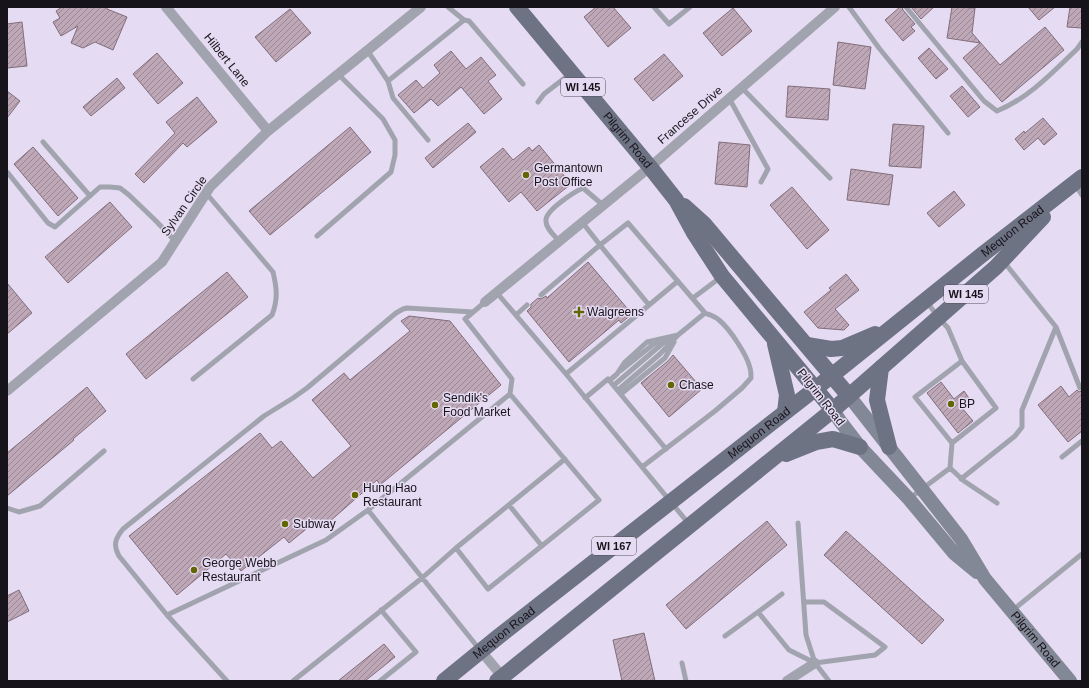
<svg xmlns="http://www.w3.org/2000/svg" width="1089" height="688" font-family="Helvetica,sans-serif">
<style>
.building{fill:url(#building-hatch);stroke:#826d7b}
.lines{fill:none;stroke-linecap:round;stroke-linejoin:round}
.lane{stroke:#a1a4ae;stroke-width:5}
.street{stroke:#a1a4ae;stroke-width:10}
.secondary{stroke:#838896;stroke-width:14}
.primary{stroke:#6e7384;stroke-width:16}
.poi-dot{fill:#636500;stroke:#e5dbf2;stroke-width:1.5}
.labels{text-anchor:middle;stroke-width:3;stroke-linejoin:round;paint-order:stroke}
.shield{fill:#e5dbf2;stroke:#554f5c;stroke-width:1}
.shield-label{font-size:11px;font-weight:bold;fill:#17131b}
.street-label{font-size:12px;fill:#17131b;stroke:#e5dbf2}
.poi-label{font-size:12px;fill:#17131b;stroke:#e5dbf2;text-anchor:start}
</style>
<defs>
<pattern id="building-hatch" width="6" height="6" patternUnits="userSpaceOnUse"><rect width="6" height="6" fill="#bea7b6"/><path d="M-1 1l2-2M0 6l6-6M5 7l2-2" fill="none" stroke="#998793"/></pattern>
</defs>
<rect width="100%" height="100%" fill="#e5dbf2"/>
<path class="building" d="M62,7h45v2l20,8 -14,33 -18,-8 -12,6 -12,-5 7,-17 -17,10 -8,-14 7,-4 -4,-7z
M596,7h17l18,21 -23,19 -24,-30z
M900,7h2l1,3 12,14 -4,3 4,4 -12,10 -18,-21z
M911,7h23l-13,12z
M952,7l23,1 -3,25 28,32 45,-38 19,23 -62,52 -39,-44 17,-15 -33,-5z
M1028,7h27l-16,13z
M1070,7h12v21l-15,-1z
M733,8l19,23 -30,25 -19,-23z
M290,9l21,24 -35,29 -21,-25z
M22,22l5,44 -20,2v-44z
M838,42l33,5 -6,42 -32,-4z
M929,48l19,21 -12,10 -18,-21z
M451,51l15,18 15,-12 15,18 -8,6 14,18 -18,15 -23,-27 -23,19 -7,-7 -17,14 -16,-18 18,-15 7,8 17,-15 -6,-8z
M157,53l26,30 -25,21 -25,-30z
M664,54l19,22 -30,25 -19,-22z
M117,78l8,10 -34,28 -8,-9z
M788,86l42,3 -2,31 -42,-3z
M962,86l18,21 -12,10 -18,-21z
M7,91l13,10 -13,17z
M197,97l20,25 -30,25 -4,-4 -39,40 -9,-9 40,-41 -9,-11z
M1043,118l14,16 -13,11 -6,-7 -14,12 -9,-11 9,-8 1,2z
M468,123l8,9 -43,36 -8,-10z
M893,124l31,2 -3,42 -32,-2z
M350,127l21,25 -101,83 -21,-24z
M719,142l31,3 -3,42 -32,-3z
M539,145l32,39 -34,27 -16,-19 -12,10 -29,-35 23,-19 10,12 16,-13 3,4z
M33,147l45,51 -20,18 -44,-52z
M851,169l42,6 -4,30 -42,-5z
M792,187l37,43 -22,19 -37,-44z
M954,191l11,14 -26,22 -12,-14z
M110,202l22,25 -64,56 -23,-26z
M588,262l44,52 -11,9 -2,-3 -50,42 -42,-51 4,-4v-3l7,-6 3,1 5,-3 1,2z
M227,272l21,25 -102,82 -20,-25z
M846,274l13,16 -24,19 14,16 -5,5 -26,-2 -14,-16 27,-22 -2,-2z
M7,283l25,30 -25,21z
M409,316l41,5 51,64 -121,100 -3,-5 -56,49 -5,-8 -27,22 -5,-6 -43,34 -15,-17 -49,41 -48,-59 131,-103 12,15 9,-7 32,37 38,-32 -39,-46 32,-27 6,7 60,-49 -9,-10z
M673,355l29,34 -33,28 -28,-34 27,-22z
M941,382l13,17 10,-8 7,10 -9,7 11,13 -15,12 -31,-40z
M1061,386l8,11 8,-7 2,2 3,-1v40l-14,11 -30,-37z
M87,387l19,24 -33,28 1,1 -67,56v-43z
M767,521l20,24 -101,84 -20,-24z
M846,531l98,89 -22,24 -98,-89z
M19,590l10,21 -22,11v-26z
M644,633l11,48h-33l-9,-41z
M384,644l11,13 -30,24h-27z"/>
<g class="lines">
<path class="lane" d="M448,7l16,13 5,1 54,63
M654,7l15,17 21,-17
M849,7l30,41 69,85
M906,7l78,94 13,10c32,-13 56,-39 80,-62l5,-7
M367,50l21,31 5,17 35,42
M388,81l76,-61
M742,88l88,90
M729,98l39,71 -7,13
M538,102l6,-8 26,-20
M43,142l47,54
M8,173l40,50 7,4 45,-40h10l10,1 9,7 27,26 19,20
M1076,186l6,9
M317,236l74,-64 4,-17v-15l-12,-21 -45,-45
M559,241c-4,-5 -14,-13 -13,-21 0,-10 28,-28 37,-32l20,17
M1004,262l52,65 24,61
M497,293l69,81 76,93 47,57
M541,295l59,-50 -18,-23
M693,298l28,-21
M926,301l13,17 9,10 14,33 34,47 -44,35
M485,302l-20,17 47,60 -2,15
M516,315l11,-10
M620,371l30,-24 9,-7
M566,374l112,-93
M193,379l79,-64c6,-16 5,-26 1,-43l-67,-79
M610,380l7,-6 8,-12 22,-20 31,-7
M614,385l55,-47
M618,390l42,-36 18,-19 27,-22
M621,394l44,-36 9,-16
M585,398l23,-19 58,70
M1062,457l20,-16
M642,467l73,-56 27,-23 9,-10c0,-3 0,-7 -1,-10 -3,-13 -20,-39 -31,-48 -3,-3 -9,-5 -14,-7l-77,-90 -28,22 49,60
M950,468l14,13 33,22
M961,479l54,-43 7,-9v-17l34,-83
M910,498l40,-30 2,-25 -37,-46 47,-36
M509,505l33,41
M7,508l12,4 21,-6 64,-55
M798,523l8,112 9,28 14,18
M456,548l32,41 111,-89 -89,-106 -142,116 112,140
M1013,610l69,-56
M758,612l24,-18
M167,615l-48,-59c-6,-11 -4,-17 4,-27l141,-113 29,-18 14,-10 89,-75 7,-4 4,-1 66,4
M725,636l33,-24 31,38 26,13 60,-8 10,-8 -61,-45h-20
M682,663l4,18
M227,681l-60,-66 159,-75 42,-30
M293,681l129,-103 34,-30 109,-89
M380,681l36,-29 -35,-42"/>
<path class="street" d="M166,7l102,124
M485,302l165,-135 185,-160
M7,391l155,-129 48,-75 58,-56 153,-124
M481,651l25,30
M787,681l28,-18"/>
<g class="secondary">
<path id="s1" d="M849,396l112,143 24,40 85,102"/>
<path d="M833,410l7,11 20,26 49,52 45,54 23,19"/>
</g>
<g class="primary">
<path id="s2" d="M517,7l133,160 26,33 18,33 28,43 111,134"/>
<path d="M684,206l20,18 145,172"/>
<path d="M775,344l12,51 -2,17"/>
<path d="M807,345l24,4 11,-1 33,-14"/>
<path d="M881,368l-4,32 12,47"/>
<path d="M786,454l30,-12 17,-3 27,8"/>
<path id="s3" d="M444,681l54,-44 317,-248 168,-135 99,-77"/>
<path d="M497,681l336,-271 163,-143 47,-50"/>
</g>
</g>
<g class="poi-dot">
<circle cx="526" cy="175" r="4"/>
<path d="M577 306h4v4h4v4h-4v4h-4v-4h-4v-4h4z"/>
<circle cx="671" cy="385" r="4"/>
<circle cx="951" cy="404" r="4"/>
<circle cx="435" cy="405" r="4"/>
<circle cx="355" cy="495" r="4"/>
<circle cx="285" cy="524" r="4"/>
<circle cx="194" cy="570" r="4"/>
</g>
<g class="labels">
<g class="shield">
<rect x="561" y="78" width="44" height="18" rx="3"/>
<rect x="944" y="285" width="44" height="18" rx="3"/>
<rect x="592" y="537" width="44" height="18" rx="3"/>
</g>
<g class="shield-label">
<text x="583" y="91">WI 145</text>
<text x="966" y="298">WI 145</text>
<text x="614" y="550">WI 167</text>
</g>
<g class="street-label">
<text transform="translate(227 60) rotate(51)" y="4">Hilbert Lane</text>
<text transform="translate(690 115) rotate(-41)" y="4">Francese Drive</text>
<text dy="4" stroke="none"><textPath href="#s2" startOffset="173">Pilgrim Road</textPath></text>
<text transform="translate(184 206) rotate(-55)" y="4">Sylvan Circle</text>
<text dy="4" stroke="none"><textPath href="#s3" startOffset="725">Mequon Road</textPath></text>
<text transform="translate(821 397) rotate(52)" y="4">Pilgrim Road</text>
<text dy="4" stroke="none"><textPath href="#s3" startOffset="401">Mequon Road</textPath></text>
<text dy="4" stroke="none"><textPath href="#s3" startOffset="77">Mequon Road</textPath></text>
<text dy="4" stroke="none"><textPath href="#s1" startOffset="307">Pilgrim Road</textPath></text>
</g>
<g class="poi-label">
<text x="534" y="172">Germantown<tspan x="534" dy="14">Post Office</tspan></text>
<text x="587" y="316">Walgreens</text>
<text x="679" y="389">Chase</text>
<text x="443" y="402">Sendik's<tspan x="443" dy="14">Food Market</tspan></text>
<text x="959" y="408">BP</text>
<text x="363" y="492">Hung Hao<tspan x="363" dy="14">Restaurant</tspan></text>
<text x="293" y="528">Subway</text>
<text x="202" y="567">George Webb<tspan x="202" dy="14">Restaurant</tspan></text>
</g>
</g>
<rect width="1089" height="688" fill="none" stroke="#17131b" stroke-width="16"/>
</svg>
